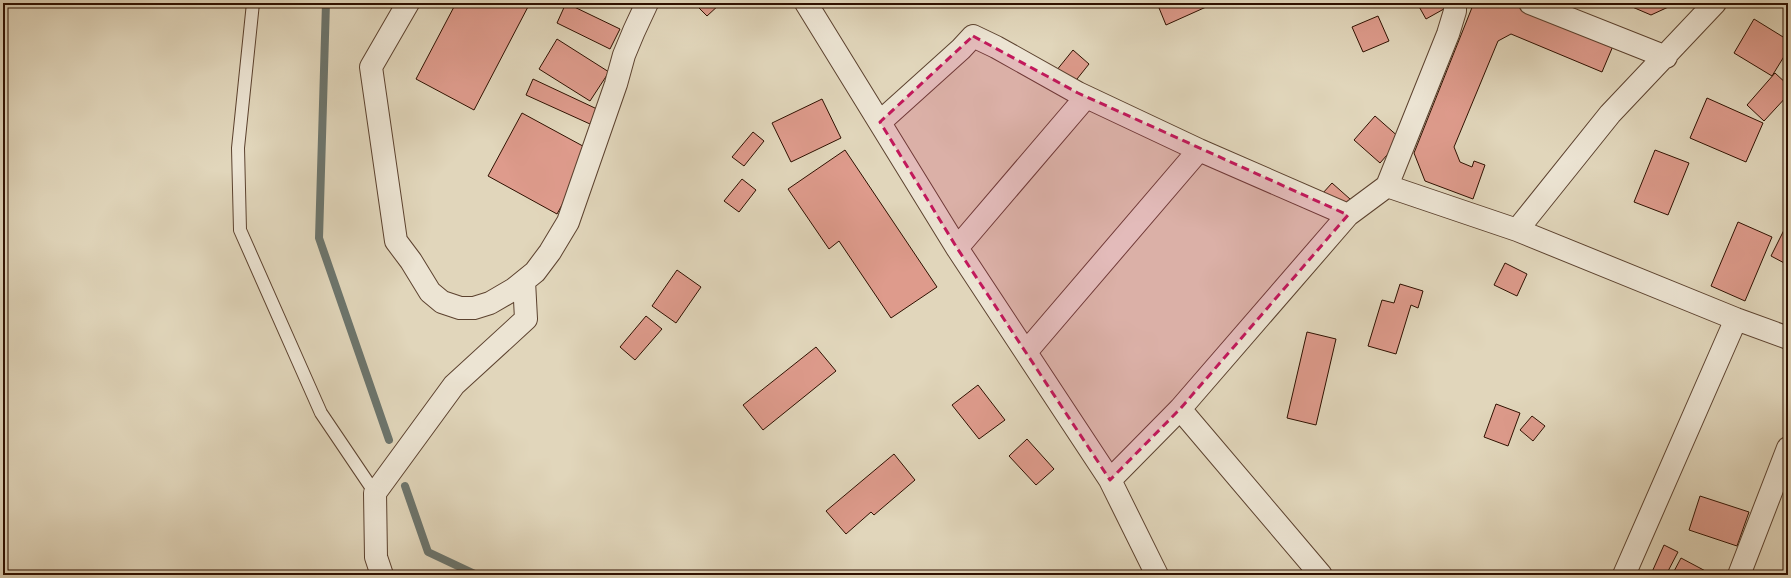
<svg xmlns="http://www.w3.org/2000/svg" width="1791" height="578" font-family="'IM FELL English',serif">
<style>
.lines{fill:none;stroke-linecap:round;stroke-linejoin:round}
.stream{stroke:#6c756d;stroke-width:8}
.building{fill:#de9b8c;stroke:#2f1000}
.lane-casing{stroke:#5c422f;stroke-width:14}
.street-casing{stroke:#5c422f;stroke-width:24}
.lane{stroke:#ece4d3;stroke-width:12}
.street{stroke:#ece4d3;stroke-width:22}
.marked{fill:#c2185b;fill-opacity:0.2;stroke:#c2185b;stroke-width:3;stroke-dasharray:8 5;stroke-linejoin:round}
</style>
<rect width="100%" height="100%" fill="#e1d6bb"/>
<filter id="stains"><feTurbulence type="fractalNoise" baseFrequency=".005" numOctaves="4"/><feColorMatrix values="0 0 0 0 .2 0 0 0 0 .09 0 0 0 0 .02 0 0 0 .5 -.17"/></filter>
<radialGradient id="worn" r=".72"><stop offset=".6" stop-color="#630" stop-opacity="0"/><stop offset="1" stop-color="#630" stop-opacity=".3"/></radialGradient>
<g class="lines">
<path class="stream" d="M326,3l-7,235 70,202
M405,486l23,66 49,23"/>
</g>
<path class="building" d="M456,3h74l-56,107 -58,-31z
M566,3l54,26 -10,20 -53,-26z
M694,3h26v1l-13,12z
M1157,3h58l-49,22z
M1417,3h33l1,2 -25,14z
M1483,3h28l102,43 -11,26 -91,-38 -13,7 -44,106 6,15 12,5 2,-6 11,4 -12,34 -48,-18 -11,-28 59,-148z
M1623,3h54l-26,12z
M1378,16l11,25 -26,11 -11,-25z
M1754,19l34,21v10l-16,26 -38,-23z
M557,39l52,33 -19,29 -51,-32z
M1073,50l16,14 -16,20 -17,-13z
M1775,73l13,12v10l-24,26 -17,-16z
M533,79l64,30 -7,15 -64,-29z
M1707,98l56,25 -17,39 -56,-24z
M822,99l19,39 -50,24 -19,-39z
M522,113l70,38 -35,63 -69,-38z
M1375,116l26,23 -21,24 -26,-23z
M753,132l11,9 -20,25 -12,-9z
M845,150l92,137 -46,31 -52,-77 -10,8 -41,-60z
M1655,150l34,13 -21,52 -34,-13z
M742,179l14,11 -17,22 -15,-11z
M1332,183l18,16 -10,11 -18,-16z
M1738,222l34,15 -27,64 -34,-15z
M1788,222v43l-17,-9z
M1505,263l22,11 -10,22 -23,-11z
M677,270l24,17 -25,36 -24,-17z
M1400,284l23,7 -5,17 -7,-3 -15,49 -28,-8 14,-46 12,3z
M646,316l16,13 -27,31 -15,-13z
M1307,332l29,7 -20,86 -29,-7z
M816,347l20,24 -73,59 -20,-25z
M978,385l27,35 -26,19 -27,-34z
M1496,404l24,9 -12,33 -24,-9z
M1532,416l13,10 -12,15 -13,-11z
M1027,439l27,30 -18,16 -27,-29z
M894,454l21,26 -41,35 -3,-3 -25,22 -20,-23z
M1700,496l49,16 -12,34 -48,-16z
M1664,545l14,7 -12,23h-8l-6,-3z
M1681,558l32,17h-41z"/>
<g class="lines">
<g class="lane-casing">
<path id="lane" d="M253,3l-15,145 2,82 81,183 54,80"/>
</g>
<g class="street-casing">
<path id="street" d="M408,3l-37,64 25,174 15,20 19,31 12,10 18,6h14l16,-5 24,-14 21,-17 15,-20 18,-30 48,-138 8,-29 10,-24 13,-28
M806,3l151,245 153,232 70,-71 168,-194 39,-29 61,-152 7,-23v-8
M1530,3l136,54
M880,122l81,-73 12,-13 23,11 82,46 121,57 149,65
M1387,186l130,44 219,89 52,19
M1517,230l93,-116 105,-111
M957,248l129,-151
M1026,352l173,-202
M1180,409l141,166
M1110,480l47,95
M382,575l-6,-18 -1,-64 79,-108 72,-66 -2,-38
M1624,575l112,-256
M1739,575l49,-127"/>
</g>
<use href="#lane" class="lane"/>
<use href="#street" class="street"/>
</g>
<path class="marked" d="M973,36l105,57 270,122 -168,194 -70,71 -153,-232 -77,-126z"/>
<rect width="1791" height="578" fill="none" stroke="#e1d6bb" stroke-width="16"/>
<rect x="4" y="4" width="1783" height="570" fill="none" stroke="#2f1000" stroke-width="2"/>
<rect x="8" y="8" width="1775" height="562" fill="none" stroke="#2f1000"/>
<rect width="100%" height="100%" filter="url(#stains)"/>
<rect width="100%" height="100%" fill="url(#worn)"/>
</svg>
